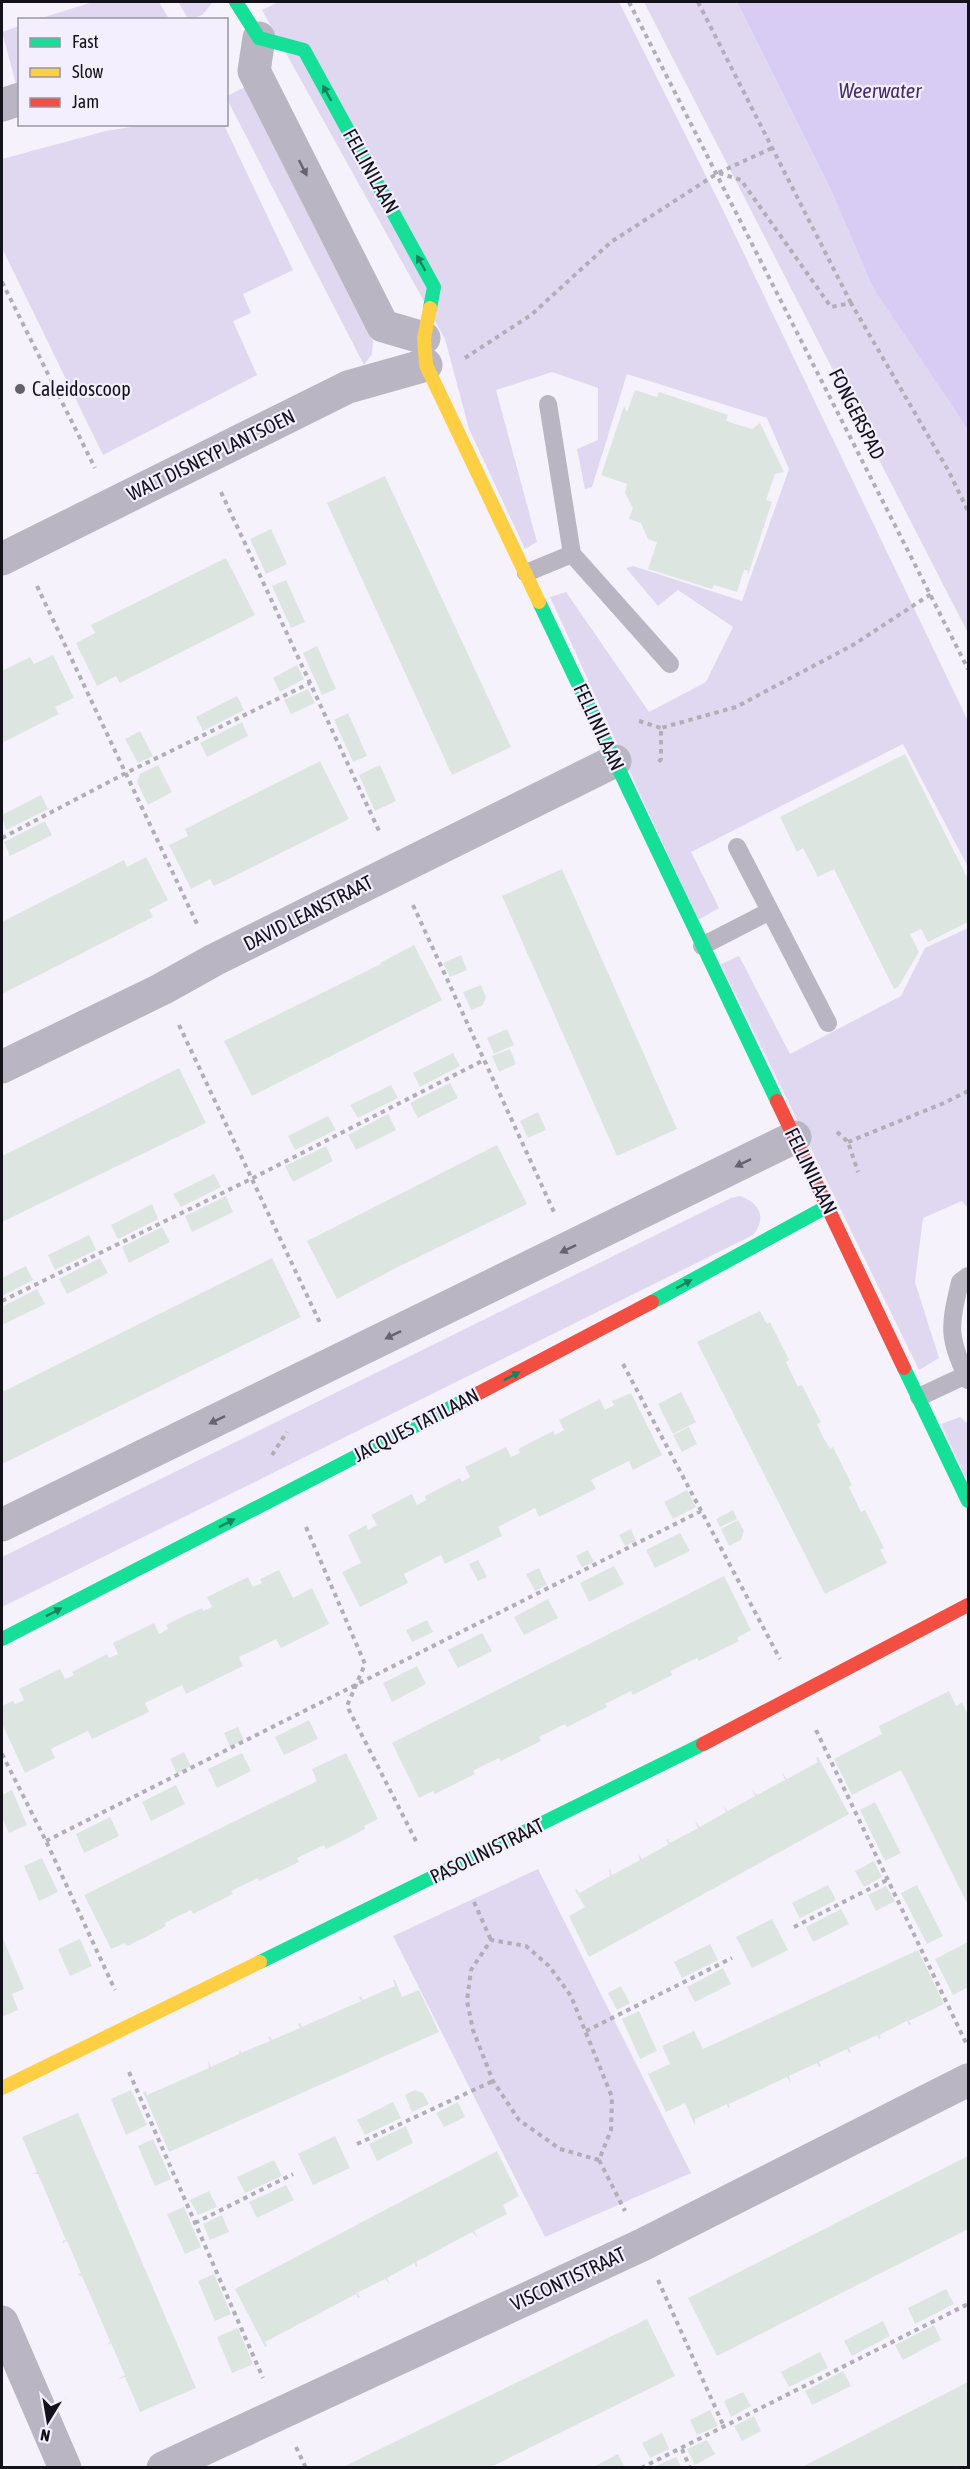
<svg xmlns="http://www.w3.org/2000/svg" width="970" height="2469" font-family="'Asap Condensed',sans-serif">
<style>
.green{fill:#dfd8f0}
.water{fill:#d8ccf5}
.building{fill:#dde5e1}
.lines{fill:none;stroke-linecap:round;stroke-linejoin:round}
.path{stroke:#b1aeb8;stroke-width:4;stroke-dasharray:4.5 4.5;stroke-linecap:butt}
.lane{stroke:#b9b5c2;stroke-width:18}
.street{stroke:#b9b5c2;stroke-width:33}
.fast{stroke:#16e098;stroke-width:14}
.slow{stroke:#ffcf43;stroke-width:14}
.jam{stroke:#f24e42;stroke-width:14}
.oneway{fill:#15835f}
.oneway2{fill:#66636e}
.poi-dot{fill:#626068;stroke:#f3efff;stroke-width:2}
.labels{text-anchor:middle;stroke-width:4.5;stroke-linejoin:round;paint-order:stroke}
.street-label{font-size:20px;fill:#131119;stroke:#f3efff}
.poi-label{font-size:20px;fill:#131119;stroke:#f3efff;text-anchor:start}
.water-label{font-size:21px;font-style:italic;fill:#462d6e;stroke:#f3efff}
</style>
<rect width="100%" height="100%" fill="#f5f2fc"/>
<path class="green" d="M93,2h66l10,17h-131z
M178,2h35l-11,13 -13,5z
M279,2h340l103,206 246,513v146l-65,-123 -212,108 28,56 -21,12 -148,-323 16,-5 83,120 57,-30 27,-55 -55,-37 -20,16 -32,-38 7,-2 109,35 47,-132 -22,-51 -140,-44 -35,113 -7,2 -8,-40 21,-9v-52l-46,-16 -56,18 41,152 -12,7 -56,-120 -24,-90 -183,-329z
M644,2h93l93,186 43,100 95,142v203z
M19,26v57l-3,1 -14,-52z
M245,87l128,254 -1,13 -8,11 -137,-266v-3z
M150,124l74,1 69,145 -50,24 8,19 -18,8 24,54 -154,80 -101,-207v-89l104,-28z
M968,928v280l-6,-7 -39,17 -8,64 24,76 -20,12 -198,-406 18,-8 51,98 111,-58 24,-48z
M740,1196c20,7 27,22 13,39l-751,372v-50l729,-359z
M960,1417l8,7v58l-27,-58z
M538,1869l153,304 -146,64 -152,-301z"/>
<path class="water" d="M737,2h231v428l-95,-142 -43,-100z"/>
<path class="building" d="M635,390l22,7 2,-5 69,23 -2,6 26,8 8,-6 24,49 -9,2 -9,26 6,2 -24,73 -1,-5h-3l-7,22 -23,-7 -2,4 -64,-20 9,-27 -9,-3 -7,-16 -12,-4 4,-11 -8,-15 2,-9 -26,-9 23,-69 3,6z
M385,476l126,271 -59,28 -125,-272z
M271,529l16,35 -21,10 -16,-35z
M226,558l29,57 -135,68 -4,-7 -19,10 -21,-43 19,-10 -4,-8z
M286,580l19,42 -14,6 -19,-42z
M317,646l19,43 -14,6 -19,-42z
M53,655l21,43 -19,9 4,7 -57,29v-72l28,-14 4,7z
M297,665l7,14 -24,13 -7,-14z
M308,689l7,14 -24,11 -7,-14z
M237,696l7,14 -41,21 -7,-14z
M348,713l19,43 -14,6 -19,-42z
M242,722l6,14 -41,21 -7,-14z
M140,731l13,25 -15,7 -13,-24z
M905,754l63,125v43l-40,20 -7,-13 -11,5 9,18 -21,35 -4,2 -60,-120 -16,8 -15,-29 -6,4 -17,-35z
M320,761l29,58 -135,67 -4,-7 -19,10 -22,-44 19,-9 -3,-7z
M158,765l14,27 -24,13 -11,-23 3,-8z
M380,765l16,36 -21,10 -16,-36z
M41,795l7,14 -42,21 -4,-15z
M45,821l7,14 -42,21 -6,-14z
M146,857l22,43 -19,10 4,7 -151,77v-72l122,-62 3,7z
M562,869l115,260 -60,27 -115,-260z
M414,945l28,55 -190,96 -28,-55 157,-77 -1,-1z
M461,955l6,15 -17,7 -7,-14z
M481,985l5,12 -3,8 -12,5 -8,-18z
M507,1029l7,16 -20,9 -7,-16z
M510,1049l6,15 -17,8 -7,-16z
M453,1053l7,13 -40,21 -7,-14z
M179,1068l27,55 -204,99v-66z
M450,1083l8,15 -40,20 -8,-15z
M391,1085l7,13 -40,20 -8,-13z
M538,1112l8,18 -18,8 -8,-17z
M388,1114l8,16 -40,20 -8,-15z
M328,1116l8,14 -41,20 -7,-14z
M497,1145l30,59 -127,62 -63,33 -30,-58z
M326,1146l7,15 -40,21 -8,-16z
M214,1174l7,13 -40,20 -8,-13z
M226,1196l7,16 -41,20 -7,-16z
M152,1204l6,15 -40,20 -7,-14z
M162,1227l8,15 -41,21 -7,-16z
M89,1235l7,15 -41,20 -7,-15z
M100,1258l8,15 -41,21 -8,-15z
M272,1258l29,59 -299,147v-72z
M26,1266l7,14 -31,16v-18z
M37,1289l8,15 -41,20 -2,-5v-12z
M760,1311l7,13 3,-2 19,38 -3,2 12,25 4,-2 19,38 -4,1 6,13 7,12 3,-2 19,38 -3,2 12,25 4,-2 19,38 -4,1 7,14 -62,31 -128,-252z
M681,1392l15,30 -23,12 -15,-30z
M631,1393l31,62 -29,15 -4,-9 -38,19 5,9 -57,28 -4,-9 -37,19 4,9 -57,28 -4,-9 -37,19 4,9 -48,24 -18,-35 19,-9 -13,-28 18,-10 2,5 9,-5 -6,-10 41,-21 5,11 9,-5 -1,-4 35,-18 2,4 8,-5 -5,-10 41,-20 5,10 9,-4 -2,-4 35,-18 2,4 9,-5 -5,-10 41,-21 5,11 9,-5 -2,-4z
M689,1427l8,17 -15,8 -9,-17z
M687,1490l9,17 -23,12 -9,-17z
M733,1510l4,9 -17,8 -4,-8z
M738,1520l6,11 -3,9 -12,6 -8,-17z
M631,1529l5,12 -11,5 -6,-11z
M680,1533l10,18 -35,17 -9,-18z
M588,1550l6,12 -12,5 -6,-11z
M478,1560l9,17 -9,4 -9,-17z
M614,1566l10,18 -35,18 -9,-19z
M539,1568l8,17 -12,6 -9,-17z
M279,1570l14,28 19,-10 17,36 -48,24 -5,-9 -18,9 -19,9 4,9 -57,28 -4,-9 -37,18 4,9 -57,27 -4,-8 -37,18 4,9 -30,15 -23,-49v-18l11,-5 2,3 9,-4 -5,-11 41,-20 5,10 9,-4 -2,-3 35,-18 2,4 9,-4 -5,-11 41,-20 5,11 9,-5 -2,-4 18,-9 18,-8 1,3 9,-4 -5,-10 41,-20 5,10 9,-4 -2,-4z
M724,1576l27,54 -14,8 2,3 -40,20 -2,-3 -13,6 -13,7 1,4 -39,20 -2,-4 -26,13 2,3 -40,20 -2,-3 -26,13 2,4 -40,20 -2,-3 -13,6 -13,7 2,3 -40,20 -2,-3 -14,7 -27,-55z
M548,1599l10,19 -34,17 -10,-18z
M427,1620l6,12 -21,10 -6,-12z
M482,1633l10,18 -34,17 -10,-18z
M417,1666l9,18 -34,18 -9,-19z
M949,1691l7,15 6,-4 6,13v190l-67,-135 -49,25 -18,-36 48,-25 -3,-8z
M309,1720l9,19 -34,16 -9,-18z
M238,1727l6,13 -14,7 -6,-14z
M184,1752l7,14 -14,8 -7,-15z
M242,1753l9,18 -34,17 -9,-19z
M346,1753l32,66 -14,7 1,3 -19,10 -20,10 -2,-4 -27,13 2,4 -40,19 -1,-3 -27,13 2,3 -40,20 -2,-4 -13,6 -13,7 1,3 -20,11 -19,9 -2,-3 -14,6 -27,-54 233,-114 -5,-12z
M818,1757l31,57 -260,143 -20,-41 16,-9 -10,-17 2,-1 2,4 31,-17 -1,-8 3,7 28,-15 -2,-6 4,5 27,-15 -3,-4 2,-1 2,4 28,-15 -3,-7 5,6 26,-15 -3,-6 5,5 27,-15 -3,-6 5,5 28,-15 -3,-7 5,6 31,-17 -2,-4z
M176,1785l9,19 -34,17 -9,-19z
M12,1790l15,35 -18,8 -7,-15v-23z
M875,1802l26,51 -16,8 -25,-51z
M110,1817l9,19 -35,17 -8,-19z
M42,1858l16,34 -19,9 -15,-35z
M874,1861l8,16 -18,10 -9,-16z
M828,1885l8,15 -36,18 -8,-15z
M917,1885l26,51 -16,8 -26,-51z
M886,1886l9,15 -19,10 -8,-16z
M841,1909l8,15 -36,18 -7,-15z
M772,1919l16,31 -36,18 -16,-31z
M2,1936l22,53 -12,5 6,16 -16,7z
M80,1939l12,27 -22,10 -12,-27z
M968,1942v45l-15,8 -18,-36z
M710,1944l8,16 -36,18 -8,-16z
M918,1950l26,54 -35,17 2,3 -2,1 -2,-4 -28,14 2,3 -2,1 -2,-4 -28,13 2,4 -2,1 -2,-4 -28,13 2,4 -2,1 -2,-4 -28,13 2,7 -4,-6 -58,27 1,3 -2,1 -1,-4 -32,15v7l-10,-23 -19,9 -18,-38 22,-10 -8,-18 32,-15 9,18z
M723,1968l8,16 -36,18 -8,-15z
M393,1980h2l7,17 17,-7 20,42 -270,120 -26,-60 3,-1 1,4 62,-27 -1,-7 3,6 28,-13 1,-5 1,4 29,-12 -2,-4 2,-1 2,4 28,-12 -2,-4 2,-1 2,4 59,-26 -2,-4 2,-1 2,4 32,-14z
M621,1986l9,17 -13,7 -9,-17z
M639,2011l18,40 -17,8 -18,-40z
M131,2090l16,35 -21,10 -15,-36z
M415,2090l8,3 6,11 -17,8 -7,-17z
M393,2102l8,16 -36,17 -8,-15z
M458,2102l7,15 -21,10 -8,-14z
M78,2113l118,275 -56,24 -15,-35 -7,2 7,-4 -14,-32 -4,2 3,-4 -28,-65 -5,-1 4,-2 -14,-32 -4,2v-2l3,-1 -28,-66h-5l4,-2 -15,-35z
M406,2126l7,17 -36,18 -8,-17z
M335,2136l15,32 -37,17 -15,-31z
M153,2139l18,40 -16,7 -17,-40z
M497,2151l22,45 -16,9 4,9 -33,17 4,7 -6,-6 -56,30 2,4 -2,1 -2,-4 -27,15 3,6 -5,-5 -28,14 3,4 -2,1 -2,-4 -91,48 2,4 -2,1 -30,-58z
M968,2156v73l-251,127 -29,-58z
M274,2160l8,16 -37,17 -8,-16z
M286,2185l8,15 -37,18 -8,-16z
M209,2191l8,16 -19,8 -8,-15z
M184,2207l17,40 -16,7 -18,-40z
M222,2215l7,17 -19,8 -7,-16z
M214,2274l17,40 -16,7 -17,-40z
M946,2289l8,15 -39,20 -7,-16z
M647,2319l28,57 -186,92h-148z
M883,2321l7,15 -38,20 -8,-15z
M934,2325l7,15 -38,20 -8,-15z
M238,2328l15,36 -21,9 -15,-36z
M820,2352l8,16 -39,19 -8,-15z
M843,2371l8,15 -39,19 -7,-14z
M968,2382v84l-3,2h-7l-1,-3 -5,3h-152z
M743,2392l8,14 -20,11 -7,-16z
M710,2410l8,16 -21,9 -7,-15z
M754,2416l7,15 -19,10 -8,-15z
M662,2433l7,16 -19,9 -8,-15z
M707,2440l8,14 -20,11 -8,-16z
M618,2454l7,14h-35l9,-4z
M676,2457l6,11h-25l-1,-2z"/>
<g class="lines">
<path class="path" d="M629,2l339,667
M698,2l153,301
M719,173l22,7 90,127 20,-4 97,167 20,41
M2,282l93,186
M465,358l66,-43 80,-73 107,-69 54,-25
M221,492l159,341
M37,586l161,340
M639,721l22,7
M659,762l2,-3v-31l75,-21 117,-62 78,-51
M2,838l124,-65 184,-90
M413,905l141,307
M179,1025l142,300
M837,1132l11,10 10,30
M848,1142l96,-39 24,-12
M2,1301l251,-123 231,-118
M623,1364l157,295
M272,1455l15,-23
M306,1527l59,137 -18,42 70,137
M816,1730l150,313
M2,1754l44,87 69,149
M46,1841l655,-330
M474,1902l17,38
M794,1927l93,-47
M586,2031l146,-73
M129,2072l134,306
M357,2144l136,-63
M599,2160l-39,-11 -41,-29 -26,-39 -20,-51 -6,-29 4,-31 20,-30 35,6 23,20 22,30 41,101 -1,33 -12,30 26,51
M195,2223l98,-49
M658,2280l66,147
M296,2447l10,21
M682,2449l8,19
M641,2468l327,-164"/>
<path class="lane" d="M548,404l24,150 98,110
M526,573l46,-19
M737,847l91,176
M702,946l68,-35
M968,1276l-8,6c-11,46 -12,55 8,98
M919,1397l47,-22"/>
<path class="street" d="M259,38l-5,33 129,255 41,12
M2,105l18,-6
M2,559l346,-172 78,-22
M2,1067l160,-78 52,-29 401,-199
M2,1525l793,-388
M2,2322l63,146
M163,2468l479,-223 326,-165"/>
<path class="fast" d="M236,2l23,36 45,12 130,237 -4,21
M539,602l238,499
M652,1302l176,-96
M904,1368l64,133
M2,1639l475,-245
M260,1962l443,-218"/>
<path class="slow" d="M430,308l-6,30 2,27 113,237
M2,2088l258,-126"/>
<path class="jam" d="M777,1101l127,267
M477,1394l175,-92
M703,1744l265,-139"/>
</g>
<defs><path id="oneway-solid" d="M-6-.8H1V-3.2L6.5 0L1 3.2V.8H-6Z" transform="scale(1.5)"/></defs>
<g class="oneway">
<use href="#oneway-solid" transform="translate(327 93) rotate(-119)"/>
<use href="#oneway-solid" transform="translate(421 263) rotate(-119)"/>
<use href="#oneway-solid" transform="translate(684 1284) rotate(-29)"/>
<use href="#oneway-solid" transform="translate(512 1376) rotate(-27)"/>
<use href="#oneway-solid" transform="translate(227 1523) rotate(-27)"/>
<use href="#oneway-solid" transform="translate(54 1612) rotate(-27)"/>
</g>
<g class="oneway2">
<use href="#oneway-solid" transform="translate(303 168) rotate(63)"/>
<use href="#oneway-solid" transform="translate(743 1163) rotate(154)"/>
<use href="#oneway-solid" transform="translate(568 1249) rotate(154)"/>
<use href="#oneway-solid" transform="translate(393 1335) rotate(154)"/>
<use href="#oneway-solid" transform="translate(217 1420) rotate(154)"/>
</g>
<circle class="poi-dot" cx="20" cy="389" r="6"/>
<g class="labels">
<g class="street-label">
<text transform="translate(371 171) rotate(61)" y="7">FELLINILAAN</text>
<text transform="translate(857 414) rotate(63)" y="7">FONGERSPAD</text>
<text transform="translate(211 455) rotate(-26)" y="7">WALT DISNEYPLANTSOEN</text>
<text transform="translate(599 727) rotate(65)" y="7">FELLINILAAN</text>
<text transform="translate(308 913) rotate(-27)" y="7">DAVID LEANSTRAAT</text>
<text transform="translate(811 1171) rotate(64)" y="7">FELLINILAAN</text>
<text transform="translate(416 1425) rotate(-27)" y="7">JACQUES TATILAAN</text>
<text transform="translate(487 1851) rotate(-26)" y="7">PASOLINISTRAAT</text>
<text transform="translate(568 2279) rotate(-25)" y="7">VISCONTISTRAAT</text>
</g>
<g class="poi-label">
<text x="32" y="396">Caleidoscoop</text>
</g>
<g class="water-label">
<text x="880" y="98">Weerwater</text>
</g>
</g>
<rect width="970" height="2469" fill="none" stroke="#131119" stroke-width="6"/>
<rect x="18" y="18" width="210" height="108" fill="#f3efff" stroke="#9996a3" stroke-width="1.5"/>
<rect x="30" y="38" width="30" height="9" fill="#16e098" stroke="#9996a3" stroke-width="1.5"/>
<text x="72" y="48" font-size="18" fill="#131119">Fast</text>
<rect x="30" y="68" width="30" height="9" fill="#ffcf43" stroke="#9996a3" stroke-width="1.5"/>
<text x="72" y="78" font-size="18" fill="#131119">Slow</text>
<rect x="30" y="98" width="30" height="9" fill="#f24e42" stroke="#9996a3" stroke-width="1.5"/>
<text x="72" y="108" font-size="18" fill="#131119">Jam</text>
<g transform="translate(48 2421) rotate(191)" stroke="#f3efff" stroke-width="4.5" paint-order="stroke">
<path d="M0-4.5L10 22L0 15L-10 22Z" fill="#131119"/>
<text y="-9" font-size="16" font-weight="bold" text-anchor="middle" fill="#131119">N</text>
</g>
</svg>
